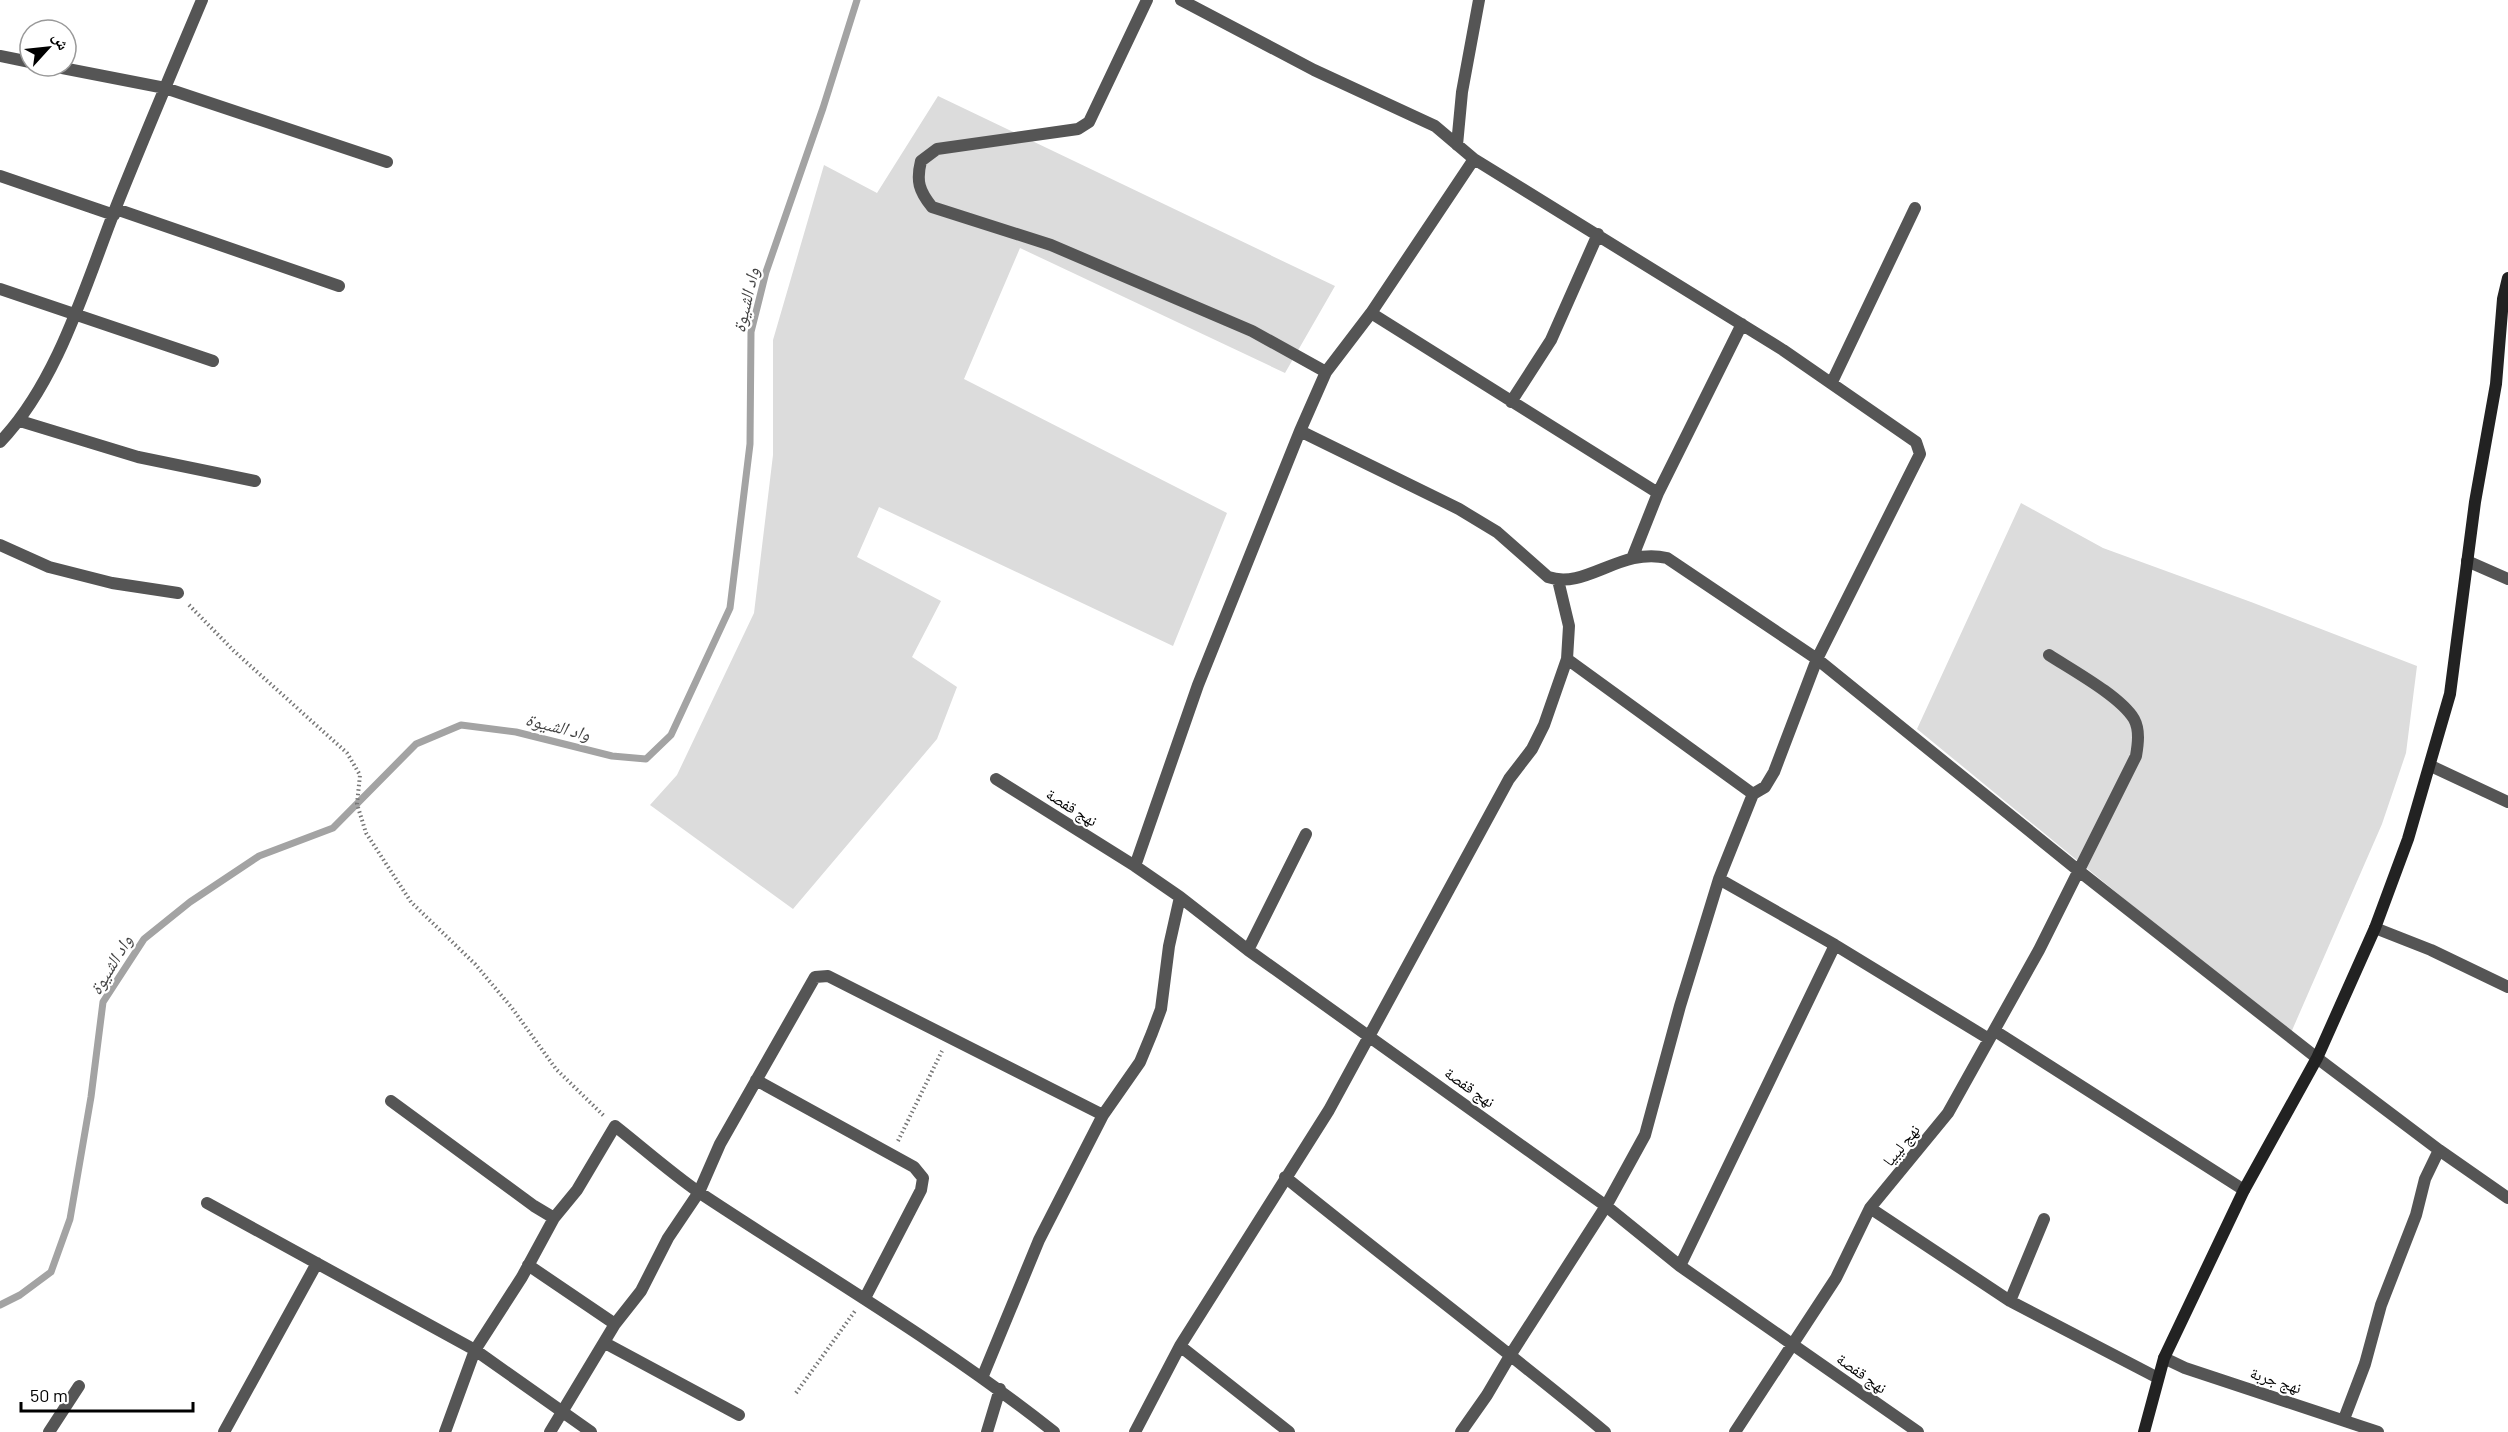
<svg xmlns="http://www.w3.org/2000/svg" width="2508" height="1432" font-family="Barlow,'Noto Naskh Arabic',sans-serif">
<style>
.green{fill:#dcdcdc}
.lines{fill:none;stroke-linecap:round;stroke-linejoin:round}
.stream{stroke:#a3a3a3;stroke-width:7}
.path{stroke:#777;stroke-width:4;stroke-dasharray:1.5 3;stroke-linecap:butt}
.minor{stroke:#555;stroke-width:12}
.secondary{stroke:#222;stroke-width:12}
.labels{text-anchor:middle;stroke-width:4.5;stroke-linejoin:round;paint-order:stroke}
.street-label{font-size:16px;fill:#000;stroke:#fff}
.water-label{font-size:18px;font-style:italic;fill:#444;stroke:#fff}
</style>
<rect width="100%" height="100%" fill="#fff"/>
<path class="green" d="M938,96l397,190 -50,87 -265,-125 -56,131 263,134 -54,133 -294,-139 -22,50 84,44 -29,56 45,30 -20,52 -144,170 -143,-104 27,-30 77,-162 19,-158v-115l51,-175 53,28z
M2021,503l82,45 148,54 166,64 -11,87 -24,71 -92,211 -373,-306z"/>
<g class="lines">
<path class="stream" d="M0,1305l20,-10 31,-23 19,-53 21,-122 12,-95 41,-63 46,-37 69,-46 74,-28 83,-84 45,-19 55,7 96,24 34,3 25,-24 59,-127 20,-164 1,-112 15,-60 57,-164 34,-108"/>
<path class="path" d="M189,605l45,46 113,102 13,22 -3,29 9,29 45,69 64,62 37,44 44,61 48,47
M898,1141l44,-90
M796,1393l59,-82"/>
<path class="minor" d="M1147,0l-58,122 -11,7 -141,20 -16,12c-5,20 -2,30 11,46l119,38 201,86 74,41
M1181,0l133,70 121,56 39,33 309,191 133,92 4,12 -103,205 -43,113 -9,15 -12,7 -34,85 -39,127 -35,129 -39,71 -95,148 -24,41 -26,37
M0,56l30,6
M52,66l113,22 222,74
M1457,145l5,-53 17,-92
M0,176l114,39
M116,209l223,77
M0,289l213,72
M1371,313l287,180
M1832,382l83,-174
M1511,402l40,-62 47,-106
M20,421l118,36 117,24
M1300,431l159,78 38,23 51,45c38,13 72,-30 119,-19l150,101 262,212 238,187 122,92 69,48
M0,442c58,-60 86,-159 116,-235 28,-70 57,-138 86,-207
M0,545l49,22 63,16 66,10
M1633,556l25,-63 84,-169
M2467,561l41,18
M1567,659l186,135
M2431,766l77,36
M996,779l139,87 45,31 68,53 358,256 74,60 238,166
M1135,866l63,-181 102,-254 26,-59 45,-59 103,-154
M1719,879l116,66 154,94
M2375,928l56,22 77,37
M1248,950l58,-116
M1995,1031l249,159
M756,1080l158,87 9,11 -2,12 -56,108
M391,1101l143,105 20,12 -32,59 -47,73 -30,82
M1285,1177c106,86 215,168 320,255
M207,1203l268,147 116,82
M1870,1208l140,93 148,77
M554,1218l23,-28 38,-64c28,22 56,47 85,67 119,79 242,150 354,239
M528,1265l87,59
M1680,1266l155,-321
M2010,1301l34,-82
M605,1343l134,72
M1180,1346l109,86
M2164,1358l21,10 193,64
M982,1378l57,-138 64,-125 37,-53 12,-29 9,-24 8,-63 11,-49
M2344,1419l21,-55 16,-59 35,-90 9,-36 14,-29
M49,1432l30,-46
M224,1432l93,-169
M550,1432l65,-108 26,-33 27,-53 31,-46 21,-48 95,-167 13,-1 275,139
M987,1432l13,-43
M1135,1432l45,-86 149,-236 180,-331 23,-30 12,-24 23,-66 2,-33 -11,-46
M1735,1432l101,-154 34,-70 78,-95 91,-163 97,-194c2,-12 4,-26 -2,-37 -14,-23 -62,-49 -85,-64"/>
<path class="secondary" d="M2144,1432l20,-74 80,-168 73,-132 58,-130 33,-89 42,-145 25,-192 21,-118 7,-85 5,-21"/>
</g>
<g class="labels">
<g class="street-label">
<text transform="translate(1072 807) rotate(32)" y="6">نهج قفصة</text>
<text transform="translate(1470 1087) rotate(35)" y="6">نهج قفصة</text>
<text transform="translate(1901 1145) rotate(-51)" y="6">نهج ليبيا</text>
<text transform="translate(1862 1373) rotate(35)" y="6">نهج قفصة</text>
<text transform="translate(2276 1380) rotate(18)" y="6">نهج جربة</text>
</g>
<g class="water-label">
<text transform="translate(746 300) rotate(-77)" y="6">واد الشيوة</text>
<text transform="translate(558 727) rotate(14)" y="6">واد الشيوة</text>
<text transform="translate(111 965) rotate(-59)" y="6">واد الشيوة</text>
</g>
</g>
<g transform="translate(48 48) rotate(63)"><circle r="28" fill="#ffffff" stroke="#999999" stroke-width="1.5"/>
<path d="M0-4.5L10 22L0 15L-10 22Z" fill="#000000"/>
<text y="-9" font-size="16" font-weight="bold" text-anchor="middle" fill="#000000">ش</text>
</g>
<path d="M21 1402v9h172v-9" fill="none" stroke="#000000" stroke-width="3"/>
<text x="30" y="1402" font-size="18" fill="#000000" stroke="#ffffff" stroke-width="4.5" paint-order="stroke">50 m</text>
</svg>
